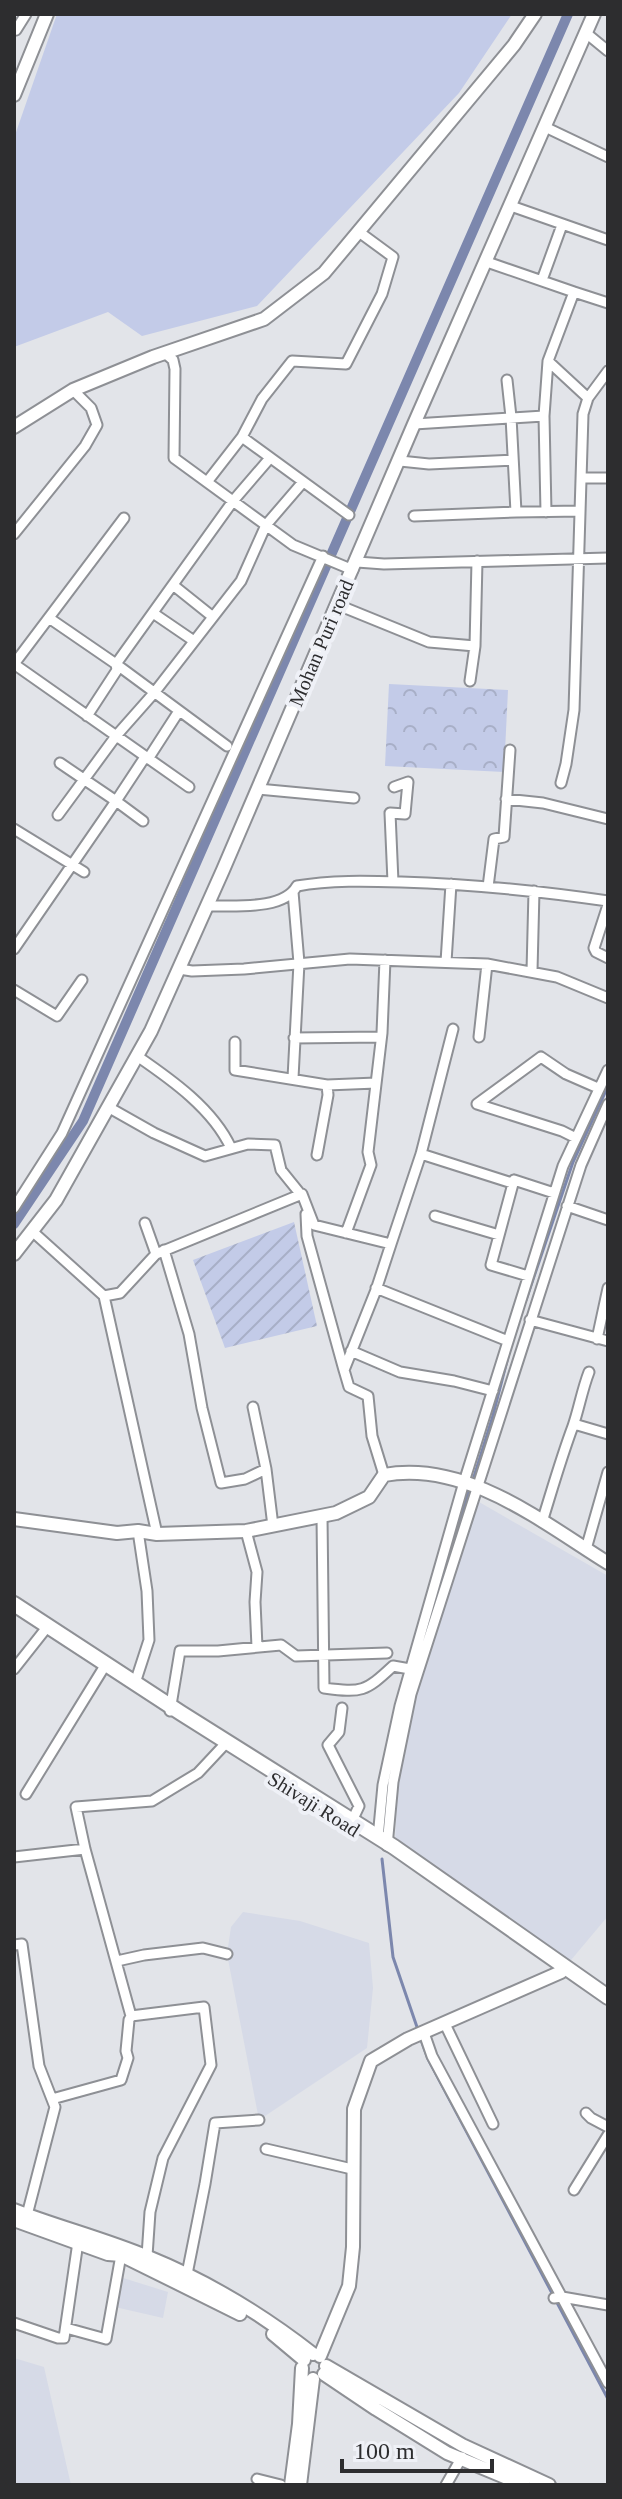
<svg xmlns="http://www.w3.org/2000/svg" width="622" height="2499" font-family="'Times New Roman',serif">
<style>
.built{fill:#d6dae7}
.park{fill:url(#park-crowns)}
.garden{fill:url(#garden-furrows)}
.pitch{fill:#c3cbe8}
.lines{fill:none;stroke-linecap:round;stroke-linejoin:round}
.stream{stroke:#7c87ad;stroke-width:3}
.canal{stroke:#7c87ad;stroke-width:10}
.street-casing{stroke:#8e9095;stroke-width:13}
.secondary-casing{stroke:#8e9095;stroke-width:16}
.primary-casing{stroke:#8e9095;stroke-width:18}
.street{stroke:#fff;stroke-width:9}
.secondary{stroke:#fff;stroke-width:12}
.primary{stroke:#fff;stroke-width:14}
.labels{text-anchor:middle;stroke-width:8;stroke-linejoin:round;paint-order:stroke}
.street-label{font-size:20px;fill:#2d2d2f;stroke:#eff1f7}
</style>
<defs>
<pattern id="park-crowns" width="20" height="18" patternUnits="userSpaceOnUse" patternTransform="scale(2)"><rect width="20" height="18" fill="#c3cbe8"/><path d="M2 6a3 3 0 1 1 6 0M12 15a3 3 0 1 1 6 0" fill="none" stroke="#a8afc7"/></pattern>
<pattern id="garden-furrows" width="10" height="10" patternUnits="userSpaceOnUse" patternTransform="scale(2)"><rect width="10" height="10" fill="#c3cbe8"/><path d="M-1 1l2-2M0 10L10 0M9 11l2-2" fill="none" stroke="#a8afc7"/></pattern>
</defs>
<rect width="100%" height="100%" fill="#e2e4e9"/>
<path class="built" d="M479,1502l129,74v340l-42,50 -171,-123 3,-61 19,-94z
M243,1912l57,9 69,22 4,45 -6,60 -108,72 -32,-166 4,-27z
M120,2277l48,15 -5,26 -48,-11z
M14,2358l30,9 27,118h-57z"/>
<path class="park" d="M389,684l119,6 -4,82 -119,-6z"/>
<path class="garden" d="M294,1222l23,104 -92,22 -32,-88z"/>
<path class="pitch" d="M57,14h455l-53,79 -202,213 -115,30 -34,-24 -94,35v-209z"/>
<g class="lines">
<path class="stream" d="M526,1300l47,-138 35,-76
M473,1480l19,-61 17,-66
M448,1564l22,-77
M382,1859l11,98 25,73
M420,2037l8,22 180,340"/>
<path class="canal" d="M14,1224l69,-103 485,-1107"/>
<g class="street-casing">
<path id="street" d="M14,29l2,1 10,-16
M586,33l22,18
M545,127l63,30
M511,206l97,34
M487,262l87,30 -26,69
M542,280l20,-55
M574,292l34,11
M165,353l8,7 2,9 -1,89 119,87 60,25
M544,416l2,96
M414,424l130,-8 4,-55 40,37
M242,437l107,78
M400,461l29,3 84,-4
M582,478h26
M207,482l35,-45 20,-38 30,-38 54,3 36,-70 11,-37 -34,-25
M516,512l64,-1
M414,516l102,-4 -5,-95 -4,-37
M14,534l71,-88 12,-21 -6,-17 -18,-18
M357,562l27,2 224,-6
M173,585l40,32
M338,605l91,37 46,4 2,-85
M153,613l41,28
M49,618l67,46 1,6 -30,46
M14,664l175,123
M14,664l110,-146
M470,681l5,-35
M227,746l-111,-82 117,-163 37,-43
M148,759l31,-48
M561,783l5,-19 8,-54 9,-296 5,-16 20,-27
M258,789l96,9
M506,799l37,4 65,16
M58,815l58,-79 38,-43 87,-112 25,-56 37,-43
M143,821l-27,-20 29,-44
M14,829l70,43
M393,882l-3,-69 15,1 3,-32 -14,5
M488,887l6,-48 10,-2 6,-87
M608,905l-14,43 2,4 12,6
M207,906c26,-1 76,5 90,-20 33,-6 70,-5 104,-4 69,2 138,9 207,19
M14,949l102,-148 -56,-38
M446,962l5,-78
M179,969l13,2 52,-2 106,-10 137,5 70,13 51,21
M532,971l2,-80
M14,990l43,26 25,-36
M479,1037l8,-73
M294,1038l87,-1
M235,1042v28l92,15 49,-2
M137,1056c35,24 76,53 94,92
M293,1078l6,-115 -6,-71
M477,1104l64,-47 25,17 32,14
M477,1104l85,27 14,7
M108,1107l46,26 51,23 43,-12 27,1 6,25 21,26
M421,1154l91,29 2,-3
M317,1155l11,-60 -1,-10
M567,1206l41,14
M14,1208l48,-75 261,-577
M306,1214l1,22 37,134
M435,1216l64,19
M145,1223l11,31
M32,1231l72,65 53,238
M346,1233l25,-68 -3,-13 14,-119 3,-73
M391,1244l30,-90 32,-125
M164,1250l25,84 13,74 19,75 24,-4 21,-10 7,57
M528,1276l-37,-11 23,-85 40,13
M376,1288l132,53
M104,1296l16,-3 36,-39 146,-60 12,31 77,19 -15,46 -32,80 5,17 19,9 4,40 12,39
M530,1320l78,21
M597,1339l11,-51
M351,1351l49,21 54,9 39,10
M253,1407l13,62
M574,1424l34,10
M322,1516l2,172c38,5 41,4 69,-22l17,3
M542,1522c10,-32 19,-64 31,-96 6,-17 9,-36 16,-54
M246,1531l11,41 -2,30 2,45
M586,1549l22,-77
M14,1669l34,-43
M135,1683l14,-43 -2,-49 -9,-60
M342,1708l-3,24 -11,13 31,61 -7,15
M170,1711l10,-60h38l63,-6 15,11 91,-3
M26,1794l80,-130
M378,1838l5,-53 17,-79 64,-224 99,-316 45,-96
M387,1846l6,-64 18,-88 170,-529 27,-61
M14,1857l71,-8
M14,1945l8,-1 17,122 16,41 -28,108
M117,1961l27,-6 59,-7 24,6
M445,2024l48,100
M424,2033l8,23 176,327
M52,2099l69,-19 7,-22 -2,-7 3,-31 2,-4
M586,2113l5,5 17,9
M266,2149l86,20
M574,2190l34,-55
M147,2256l3,-44 13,-54 48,-93 -7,-58 -73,9 -46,-167 -9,-42 76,-6 46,-28 29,-31
M187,2274l18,-90 10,-61 44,-3
M554,2298l8,-1 46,8
M14,2323l44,15h6l14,-96
M66,2328l40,11 15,-84
M257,2479l24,6
M446,2485l16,-28"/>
</g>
<g class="secondary-casing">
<path id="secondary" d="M14,95l33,-81
M14,427l59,-37 80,-33 111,-38 60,-46 190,-228 21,-31
M14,1254l42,-54 95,-169 72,-161 191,-446 180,-410
M14,1519l103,14 21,-2 19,3 89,-3 90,-18 33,-16 15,-22c82,-15 158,47 224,88
M14,2210c44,17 91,29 134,47 59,24 115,58 165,97
M14,2220l94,34 13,1 119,59
M273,2334l31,26
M320,2356l29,-70 4,-39 1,-138 17,-48 37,-22 153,-67 3,-5
M326,2366l136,79 87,40
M324,2374l52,35 71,44 77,32
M291,2485l8,-61 3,-56
M300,2485l13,-106"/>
</g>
<g class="primary-casing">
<path id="primary" d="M14,1604l167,109 213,134 214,150"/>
</g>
<use href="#street" class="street"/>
<use href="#secondary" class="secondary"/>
<use href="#primary" class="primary"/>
</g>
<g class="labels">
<g class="street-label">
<text transform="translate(321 643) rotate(-67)" y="7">Mohan Puri road</text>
<text transform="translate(314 1804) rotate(32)" y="7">Shivaji Road</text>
</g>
</g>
<rect width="622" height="2499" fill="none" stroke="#2d2d2f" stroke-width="32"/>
<path d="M342 2459v12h150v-12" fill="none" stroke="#2d2d2f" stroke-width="4"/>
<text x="354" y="2459" font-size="24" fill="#2d2d2f" stroke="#eff1f7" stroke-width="6" paint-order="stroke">100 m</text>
</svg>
